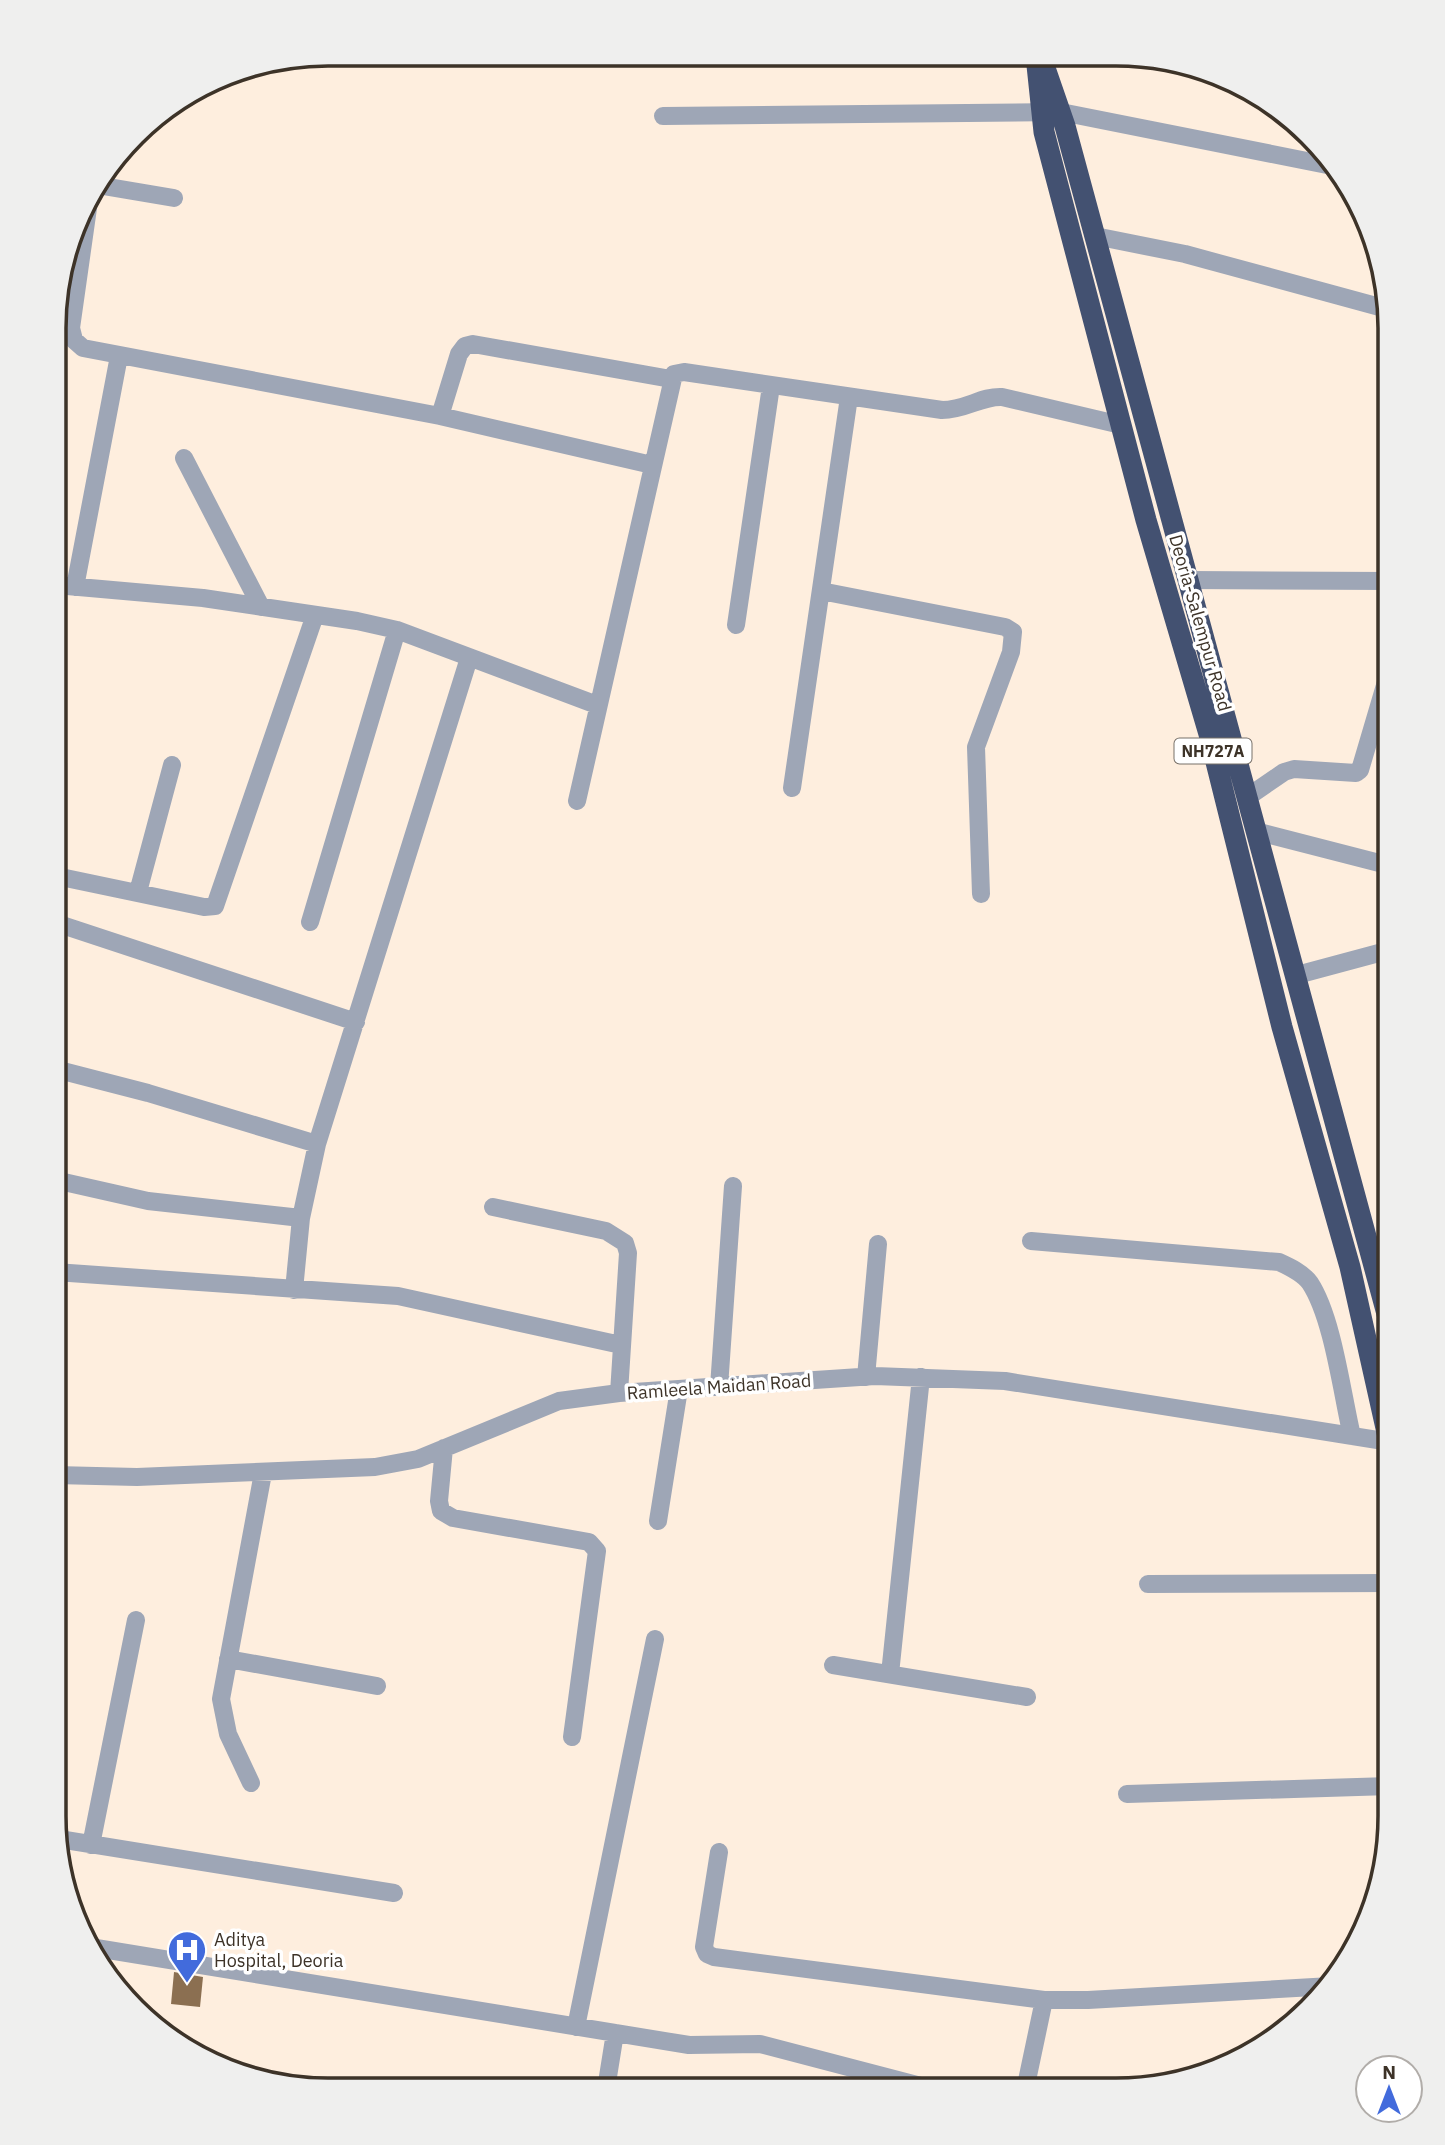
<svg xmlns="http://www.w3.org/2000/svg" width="1445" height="2145" font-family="'IBM Plex Sans',sans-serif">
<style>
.building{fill:#8b6f51}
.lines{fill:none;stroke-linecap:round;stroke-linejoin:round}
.minor{stroke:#9ea6b6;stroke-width:18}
.highway{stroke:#435171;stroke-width:21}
.labels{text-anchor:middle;stroke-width:7;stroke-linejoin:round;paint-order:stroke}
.shield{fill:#fff;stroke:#777068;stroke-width:2}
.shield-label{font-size:16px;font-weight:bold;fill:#3d3328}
.street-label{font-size:18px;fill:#3d3328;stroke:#fff}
.poi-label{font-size:18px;fill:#3d3328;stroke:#fff;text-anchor:start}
.rim{fill:none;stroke:#3d3328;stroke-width:3.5}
</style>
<rect width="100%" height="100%" fill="#feeede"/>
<path class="building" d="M174,1972l29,5 -3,30 -29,-3z"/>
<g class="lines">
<path class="minor" d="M663,116l398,-4 276,55
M97,185l77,13
M90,194l-19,134 3,12 9,8 357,68 212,49
M1095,236l90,18 202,55
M440,416l19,-62 6,-8 8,-2 198,35
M184,458l77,149
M1189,580l202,1
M56,585l147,13 154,23 40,9 200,75
M75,587l44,-231
M821,591l184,36 8,5 -2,20 -35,95 5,147
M736,625l35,-239
M792,788l57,-391
M1249,796l35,-24 10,-3 62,4 4,-3 31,-105
M577,801l97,-427 10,-2 258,38c24,0 39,-14 60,-13l119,28
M1259,832l132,34
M56,876l148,31 11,-1 100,-291
M138,892l34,-127
M310,922l87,-292
M56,923l300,99
M1297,975l93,-25
M55,1069l93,24 169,51
M55,1180l93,21 153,17
M493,1207l113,24 19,12 3,10 -9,140
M1031,1241l248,21c11,5 24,11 31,21 23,35 32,111 42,153
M55,1272l343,24 223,49
M294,1290l7,-72 16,-74 152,-486
M866,1377l12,-133
M719,1387l14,-201
M444,1448l-5,53 2,10 12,7 136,24 8,9 -25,186
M55,1475l82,2 238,-10 43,-8 141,-58 60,-8 256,-17 130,5 385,61
M658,1521l21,-132
M1148,1584l242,-1
M228,1659l149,27
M833,1665l194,32
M890,1674l31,-297
M251,1783l-23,-49 -7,-35 42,-226
M1127,1794l263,-8
M59,1839l335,54
M91,1845l45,-225
M719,1852l-15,95 3,7 7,3 330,43h44l243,-14
M90,1947l599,98 71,-1 176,46
M576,2027l79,-388
M606,2089l9,-56
M1025,2090l19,-90"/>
<path class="highway" d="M1036,56l8,76 102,388 63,214 73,293 68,240 40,179
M1046,71l19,55 325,1199"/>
</g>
<defs>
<g id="hospital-pin" transform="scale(2.0125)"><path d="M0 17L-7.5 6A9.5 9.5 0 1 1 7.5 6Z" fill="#426bdc" stroke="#fff"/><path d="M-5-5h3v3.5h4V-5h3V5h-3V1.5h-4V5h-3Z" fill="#fff"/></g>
</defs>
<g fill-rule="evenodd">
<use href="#hospital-pin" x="187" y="1950"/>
</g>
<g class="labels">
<rect class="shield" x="1174.5" y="738.5" width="77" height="25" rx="5"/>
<g class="shield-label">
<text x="1213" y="757">NH727A</text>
</g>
<g class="street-label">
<text transform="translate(1200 623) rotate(74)" y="6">Deoria-Salempur Road</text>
<text transform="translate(719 1387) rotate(-4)" y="6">Ramleela Maidan Road</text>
</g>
<g class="poi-label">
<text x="214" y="1946">Aditya<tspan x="214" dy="21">Hospital, Deoria</tspan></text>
</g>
</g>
<path d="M0 0H1445V2145H0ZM328 66H1116A262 262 0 0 1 1378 328V1816A262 262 0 0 1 1116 2078H328A262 262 0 0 1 66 1816V328A262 262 0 0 1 328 66Z" fill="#efefee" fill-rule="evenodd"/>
<path class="rim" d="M328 66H1116A262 262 0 0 1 1378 328V1816A262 262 0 0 1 1116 2078H328A262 262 0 0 1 66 1816V328A262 262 0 0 1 328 66Z"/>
<g transform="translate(1389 2089)"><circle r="33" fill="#ffffff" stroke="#b1ada9" stroke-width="2"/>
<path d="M0-5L12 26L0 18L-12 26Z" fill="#426bdc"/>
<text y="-10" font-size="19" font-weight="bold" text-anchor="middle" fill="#3d3328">N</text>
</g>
</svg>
